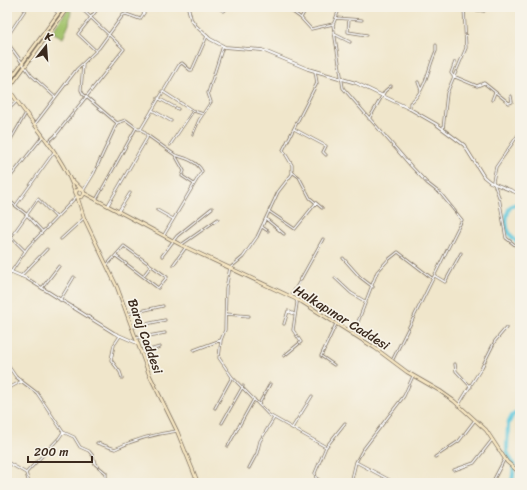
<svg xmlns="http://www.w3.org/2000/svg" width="527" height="490" font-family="Sriracha,sans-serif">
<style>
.green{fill:#a2c36c;stroke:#6e7645}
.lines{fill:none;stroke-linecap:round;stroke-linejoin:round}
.river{stroke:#60c8dd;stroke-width:4}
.minor-casing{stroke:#7a6c5b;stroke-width:3}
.tertiary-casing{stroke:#7a6c5b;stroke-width:3.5}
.secondary-casing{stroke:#7a6c5b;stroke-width:4}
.minor{stroke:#fff;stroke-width:1.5}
.tertiary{stroke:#fff;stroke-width:2}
.secondary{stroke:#f8e8c3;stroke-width:2.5}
.labels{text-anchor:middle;stroke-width:3.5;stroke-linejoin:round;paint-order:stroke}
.street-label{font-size:13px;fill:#3b2a1e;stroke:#f7f3e8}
</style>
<rect width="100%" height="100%" fill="#f7f3e8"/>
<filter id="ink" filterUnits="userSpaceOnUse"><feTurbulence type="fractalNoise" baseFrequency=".025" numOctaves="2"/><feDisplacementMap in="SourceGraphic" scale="8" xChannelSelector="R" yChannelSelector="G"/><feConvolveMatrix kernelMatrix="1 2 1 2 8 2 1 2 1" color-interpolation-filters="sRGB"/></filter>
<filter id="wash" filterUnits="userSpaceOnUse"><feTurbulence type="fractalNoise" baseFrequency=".012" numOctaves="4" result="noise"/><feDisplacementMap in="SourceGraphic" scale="16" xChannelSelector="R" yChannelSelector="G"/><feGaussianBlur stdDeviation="0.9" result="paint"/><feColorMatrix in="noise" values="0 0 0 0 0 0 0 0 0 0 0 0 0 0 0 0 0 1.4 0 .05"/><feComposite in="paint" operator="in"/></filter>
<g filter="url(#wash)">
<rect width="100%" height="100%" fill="#f0e6cb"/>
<path class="green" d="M68,9l3,2 -2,13 -6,14 -9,-5v-4z"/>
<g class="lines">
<path class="river" d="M520,202l-10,5c-7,15 -4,28 10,37
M512,483l2,-17 -7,-15 1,-27 4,-8 8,-7"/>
</g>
</g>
<g filter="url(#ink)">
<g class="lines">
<g class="minor-casing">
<path id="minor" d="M52,7l6,6
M217,7l7,4 4,-4
M286,7l15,11 10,11 22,-5
M340,7l-7,18 10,63 68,78 16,17 14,11 21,26 -69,139
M464,8l20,3
M301,18l6,-11
M336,18l26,2
M349,19l-1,13 19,3
M334,34l16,8
M7,37l20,-30
M7,42l24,33 24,22
M95,50l-17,-16 21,-27
M455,62l-4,11 2,3 24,10 7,-3 25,20 3,-1 -1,-6
M83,65l-2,25 2,4 34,29
M315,71l2,12 -34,67 9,15v9l-14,18 -21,45 -14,20 -13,11 -4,20 -1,42 -4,10 -2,18 13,19 37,38 57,32 -11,26 1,5 7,5
M418,82l3,8
M162,91l31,20 -23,34
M158,98l20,11
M492,100l3,-8
M410,109v-6c16,-12 18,-35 26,-52v-6
M152,110l19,11
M7,111l10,-10
M194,111l9,3
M369,119l16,-28 6,-5
M35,124l42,-55 22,-21 24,-33 3,-1 14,5 8,-12
M294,129l32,17 -3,6 3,3
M443,129l4,-36 19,-45 -2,-41
M520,132l-24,35 -3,14 6,16 7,41 14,11
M193,134l6,-14 12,-18 -3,-9 15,-47
M147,135l28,20 9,16 -2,5 12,8
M48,142l7,-6 69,-87 -39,-37 -8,-5
M7,146l19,-33
M292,172l7,5 11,21 12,10
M7,181l36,-45
M83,191l11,-18 23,-50 9,-3 12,9h3l38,-64 3,-2 8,7h2l15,-34
M7,199l19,15 16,17
M96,200l40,-72
M16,205l38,-53
M108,205l39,-67v-3l-6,-6
M157,210l16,9
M118,212l12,-19
M270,212l25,17 21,-26
M266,219l18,15
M262,227l6,4
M164,235l38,-64c-5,-10 -17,-13 -27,-16
M61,239l23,-21
M181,245l37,-26
M25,251l-14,-14 27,-38 18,18
M162,256l15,-20 35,-28
M343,258l17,19 13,10
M107,265l17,-19 43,31 -9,11 -42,-32
M173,265l13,-18
M144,275l7,-9
M21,276l26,-27
M435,276l10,6 16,-29
M7,278l21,-31 49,-51
M335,278l16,15 15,9
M42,288l17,-22
M291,297l32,-58
M60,300l14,-23
M127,314l36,-8
M226,314l23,2
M284,324l4,-13 6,3
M132,327l33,-7
M353,335l24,-63 11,-12 10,-8 35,27
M120,336l-6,9 -3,15 9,12 2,6
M137,338l28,-5
M194,350l27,-10
M142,352l18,-5
M284,356l17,-14 -8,-12 4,-27 -1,-4
M7,364l9,13 21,16 26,39 -4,6 -33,35 3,10
M455,364l1,7 15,16
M334,365l-13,-9 15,-32
M7,389l15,-8
M259,404l11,-20
M458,406l24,-39 13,-26 11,-13
M215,408l17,-31
M222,423l21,-37
M292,428l20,-32
M63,432l11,5 6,10 9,4 4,5 2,8 11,9v10
M97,443l18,6c20,-10 39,-15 62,-18
M228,446l26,-47
M326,447l19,-24
M435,457l24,-16 16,-21
M7,462l19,11
M356,462l39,21
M249,468l8,-15 3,-12 14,-23
M454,470l20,-7 18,-23
M351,483l5,-21 6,-11 42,-55 9,-20
M492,483l12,-23"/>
</g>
<g class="tertiary-casing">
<path id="tertiary" d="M188,7l3,12 5,7 14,13 15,8 37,3 46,19 48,14 54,26 26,15 28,21 20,32 6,5 30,12
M7,270l19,8 88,55 23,10"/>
</g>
<g class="secondary-casing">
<path id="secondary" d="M7,84l56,-77
M7,86c22,36 55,66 69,108
M7,91l61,-84
M73,181l8,8
M76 193a4 4 0 1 1 8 0a4 4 0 1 1-8 0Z
M84,193l97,52 121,57 73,46 32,24 33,19 14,10 32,29 21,32 13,11
M77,196l7,22 33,69 32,87 28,57 21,52"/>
</g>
<use href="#minor" class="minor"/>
<use href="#tertiary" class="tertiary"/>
<use href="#secondary" class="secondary"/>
</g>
</g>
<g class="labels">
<g class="street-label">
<text transform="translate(342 317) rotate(32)" y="5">Halkapınar Caddesi</text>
<text transform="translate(146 336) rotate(70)" y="5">Baraj Caddesi</text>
</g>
</g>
<rect width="527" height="490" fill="none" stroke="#f7f3e8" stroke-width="24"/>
<g transform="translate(46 46) rotate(17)" stroke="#f7f3e8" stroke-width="3" paint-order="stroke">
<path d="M0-3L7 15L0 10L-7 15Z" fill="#3b2a1e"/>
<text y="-6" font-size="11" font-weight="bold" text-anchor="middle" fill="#3b2a1e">K</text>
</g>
<path d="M28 456v6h64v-6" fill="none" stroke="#3b2a1e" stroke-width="2"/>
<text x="34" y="456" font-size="12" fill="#3b2a1e" stroke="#f7f3e8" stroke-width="3" paint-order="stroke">200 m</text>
</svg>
